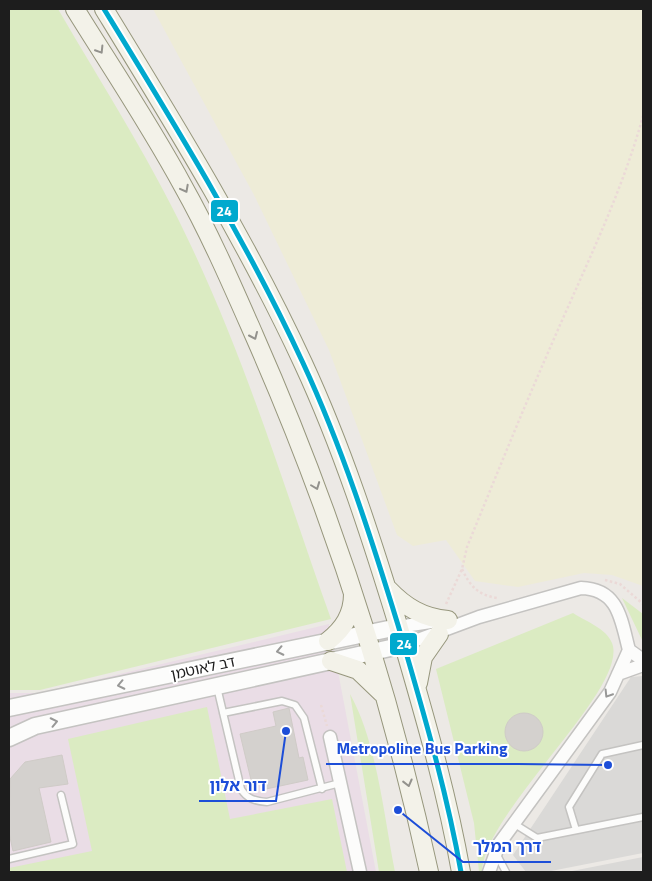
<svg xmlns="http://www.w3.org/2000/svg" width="652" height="881" font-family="'Titillium Web','Noto Sans Hebrew',sans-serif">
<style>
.industrial{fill:#eadde6}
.farmland{fill:#eeecd7}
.grass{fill:#dbebc2}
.parking{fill:#dad9d7}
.building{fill:#d4d1ce;stroke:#cfcbc7}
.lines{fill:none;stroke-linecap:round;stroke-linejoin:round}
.service-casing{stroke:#c4c3c1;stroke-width:9}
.minor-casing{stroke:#c4c3c1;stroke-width:15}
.tertiary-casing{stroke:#c4c3c1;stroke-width:19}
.secondary-casing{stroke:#96967c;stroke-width:20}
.path{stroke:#ebd9d7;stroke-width:2.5;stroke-dasharray:2.5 2.5;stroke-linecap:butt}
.service{stroke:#fcfcfb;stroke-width:6}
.minor{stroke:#fcfcfb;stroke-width:12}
.tertiary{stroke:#fcfcfb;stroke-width:16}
.secondary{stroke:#f3f2e9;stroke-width:18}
.bus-1-casing{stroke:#fff;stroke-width:9}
.bus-1{stroke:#00a9ce;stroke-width:5}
.oneway{stroke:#93928d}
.oneway2{stroke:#989897}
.labels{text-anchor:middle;stroke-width:4;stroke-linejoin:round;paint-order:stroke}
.street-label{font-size:15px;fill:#1d1d1d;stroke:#fff}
.leader{fill:none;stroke:#1d4ed8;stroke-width:2}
.callout-dot{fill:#1d4ed8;stroke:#fff;stroke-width:2}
.callout-label{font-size:16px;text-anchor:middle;font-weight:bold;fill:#1d4ed8;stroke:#fff;stroke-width:4;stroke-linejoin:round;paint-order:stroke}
.line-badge{stroke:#fff;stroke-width:2}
.badge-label{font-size:14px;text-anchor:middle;font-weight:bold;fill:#fff}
</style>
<rect width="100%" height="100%" fill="#ece9e5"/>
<path class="industrial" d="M329,624l47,248h-367v-179h31z"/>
<path class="farmland" d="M153,9h490v577l-31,-11 -28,-2 -66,14 -43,-6 -29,-41 -33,6 -16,-11 -68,-185 -75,-155z"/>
<path class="grass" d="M9,9h49c46,79 97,158 135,241 56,119 94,246 138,369l-291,71h-31z
M622,598l21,16v28z
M573,613c12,8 33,15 39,30 18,45 -129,169 -130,229h-3l-5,-49 -38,-154z
M350,694c27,48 34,123 45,178h-16z
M207,707l23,112 102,-20 15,73h-338v-4l83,-17 -24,-112z"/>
<path class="parking" d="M643,676v177l-97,19h-20l-13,-17 118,-178z
M643,857v15h-76z"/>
<path class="building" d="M289,708l10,50 4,-1 5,23 -42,9 -2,-7 -12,2 -12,-50 36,-8 -3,-14z
M505 732a19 19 0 1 1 38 0a19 19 0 1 1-38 0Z
M62,755l6,29 -29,4 12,54 -38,9 -4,-18 1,-54 15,-17z"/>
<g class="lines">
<g class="service-casing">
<path id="service" d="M217,687l24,102c6,10 14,12 26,13l73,-19
M223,713l59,-12 13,4 9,13 18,71
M513,823l24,15 106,-21
M576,830l-7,-23 33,-53 41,-9
M497,855l9,17
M9,859l64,-15 -12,-49"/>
</g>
<g class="minor-casing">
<path id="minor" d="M398,627l39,-6
M404,645l75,-28 102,-29c38,1 40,32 48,62
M618,674l25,-9
M330,737l30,135
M489,872l10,-28 111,-152 19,-42 14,10"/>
</g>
<g class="tertiary-casing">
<path id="tertiary" d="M9,708l389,-81
M9,738l26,-12 369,-81"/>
</g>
<g class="secondary-casing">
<path id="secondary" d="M75,9c36,58 75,116 108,177 27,48 49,99 71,149 76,172 135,353 175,537
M104,9c71,116 142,231 199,354 39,84 68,174 95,262 24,82 48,163 63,247
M388,589c17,18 35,29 60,31
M328,641c15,-12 25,-26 25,-47
M331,661l27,9 24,23
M418,683l5,-26 16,-23"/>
</g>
<path class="path" d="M643,282v27
M462,569c8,17 16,26 35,29
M605,580l15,4 23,20
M446,604l16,-35 5,-22c27,-66 54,-133 83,-199 33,-77 71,-152 93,-232
M321,705l6,21"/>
<use href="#service" class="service"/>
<use href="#minor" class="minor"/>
<use href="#tertiary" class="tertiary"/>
<use href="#secondary" class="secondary"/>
<g class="bus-1-casing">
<path id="bus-1" d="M104,9c71,116 142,231 199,354 39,84 68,174 95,262 24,82 48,163 63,247"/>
</g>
<use href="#bus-1" class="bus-1"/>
</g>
<defs><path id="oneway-chevron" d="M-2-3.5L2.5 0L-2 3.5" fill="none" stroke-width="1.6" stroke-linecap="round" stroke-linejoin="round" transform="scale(1.25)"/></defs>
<g class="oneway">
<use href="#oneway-chevron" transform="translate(100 50) rotate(58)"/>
<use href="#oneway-chevron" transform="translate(185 189) rotate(62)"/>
<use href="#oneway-chevron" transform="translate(254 336) rotate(66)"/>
<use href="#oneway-chevron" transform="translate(316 486) rotate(69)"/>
<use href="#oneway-chevron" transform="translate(408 783) rotate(76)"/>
</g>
<g class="oneway2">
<use href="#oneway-chevron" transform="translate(280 651) rotate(168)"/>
<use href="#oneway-chevron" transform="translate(121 685) rotate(168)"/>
<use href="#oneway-chevron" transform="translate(608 694) rotate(122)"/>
<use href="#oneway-chevron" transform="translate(54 722) rotate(-12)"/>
</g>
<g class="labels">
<g class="street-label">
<text transform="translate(203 668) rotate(-12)" y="5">דב לאוטמן</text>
</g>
</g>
<path class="leader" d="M608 765L518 764H326M286 731L276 801H199M398 810L463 862H551"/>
<g class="callout-dot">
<circle cx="608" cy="765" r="5"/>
<circle cx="286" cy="731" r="5"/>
<circle cx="398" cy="810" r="5"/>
</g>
<g class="callout-label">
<text x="422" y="754">Metropoline Bus Parking</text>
<text x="238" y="791">דור אלון</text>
<text x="507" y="852">דרך המלך</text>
</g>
<g class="line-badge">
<rect x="210" y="199" width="29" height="24" rx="5" fill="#00a9ce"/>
<rect x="389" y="632" width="29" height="24" rx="5" fill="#00a9ce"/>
</g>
<g class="badge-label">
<text x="224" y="216">24</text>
<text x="404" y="649">24</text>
</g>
<rect width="652" height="881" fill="none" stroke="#1d1d1d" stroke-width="20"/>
</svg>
